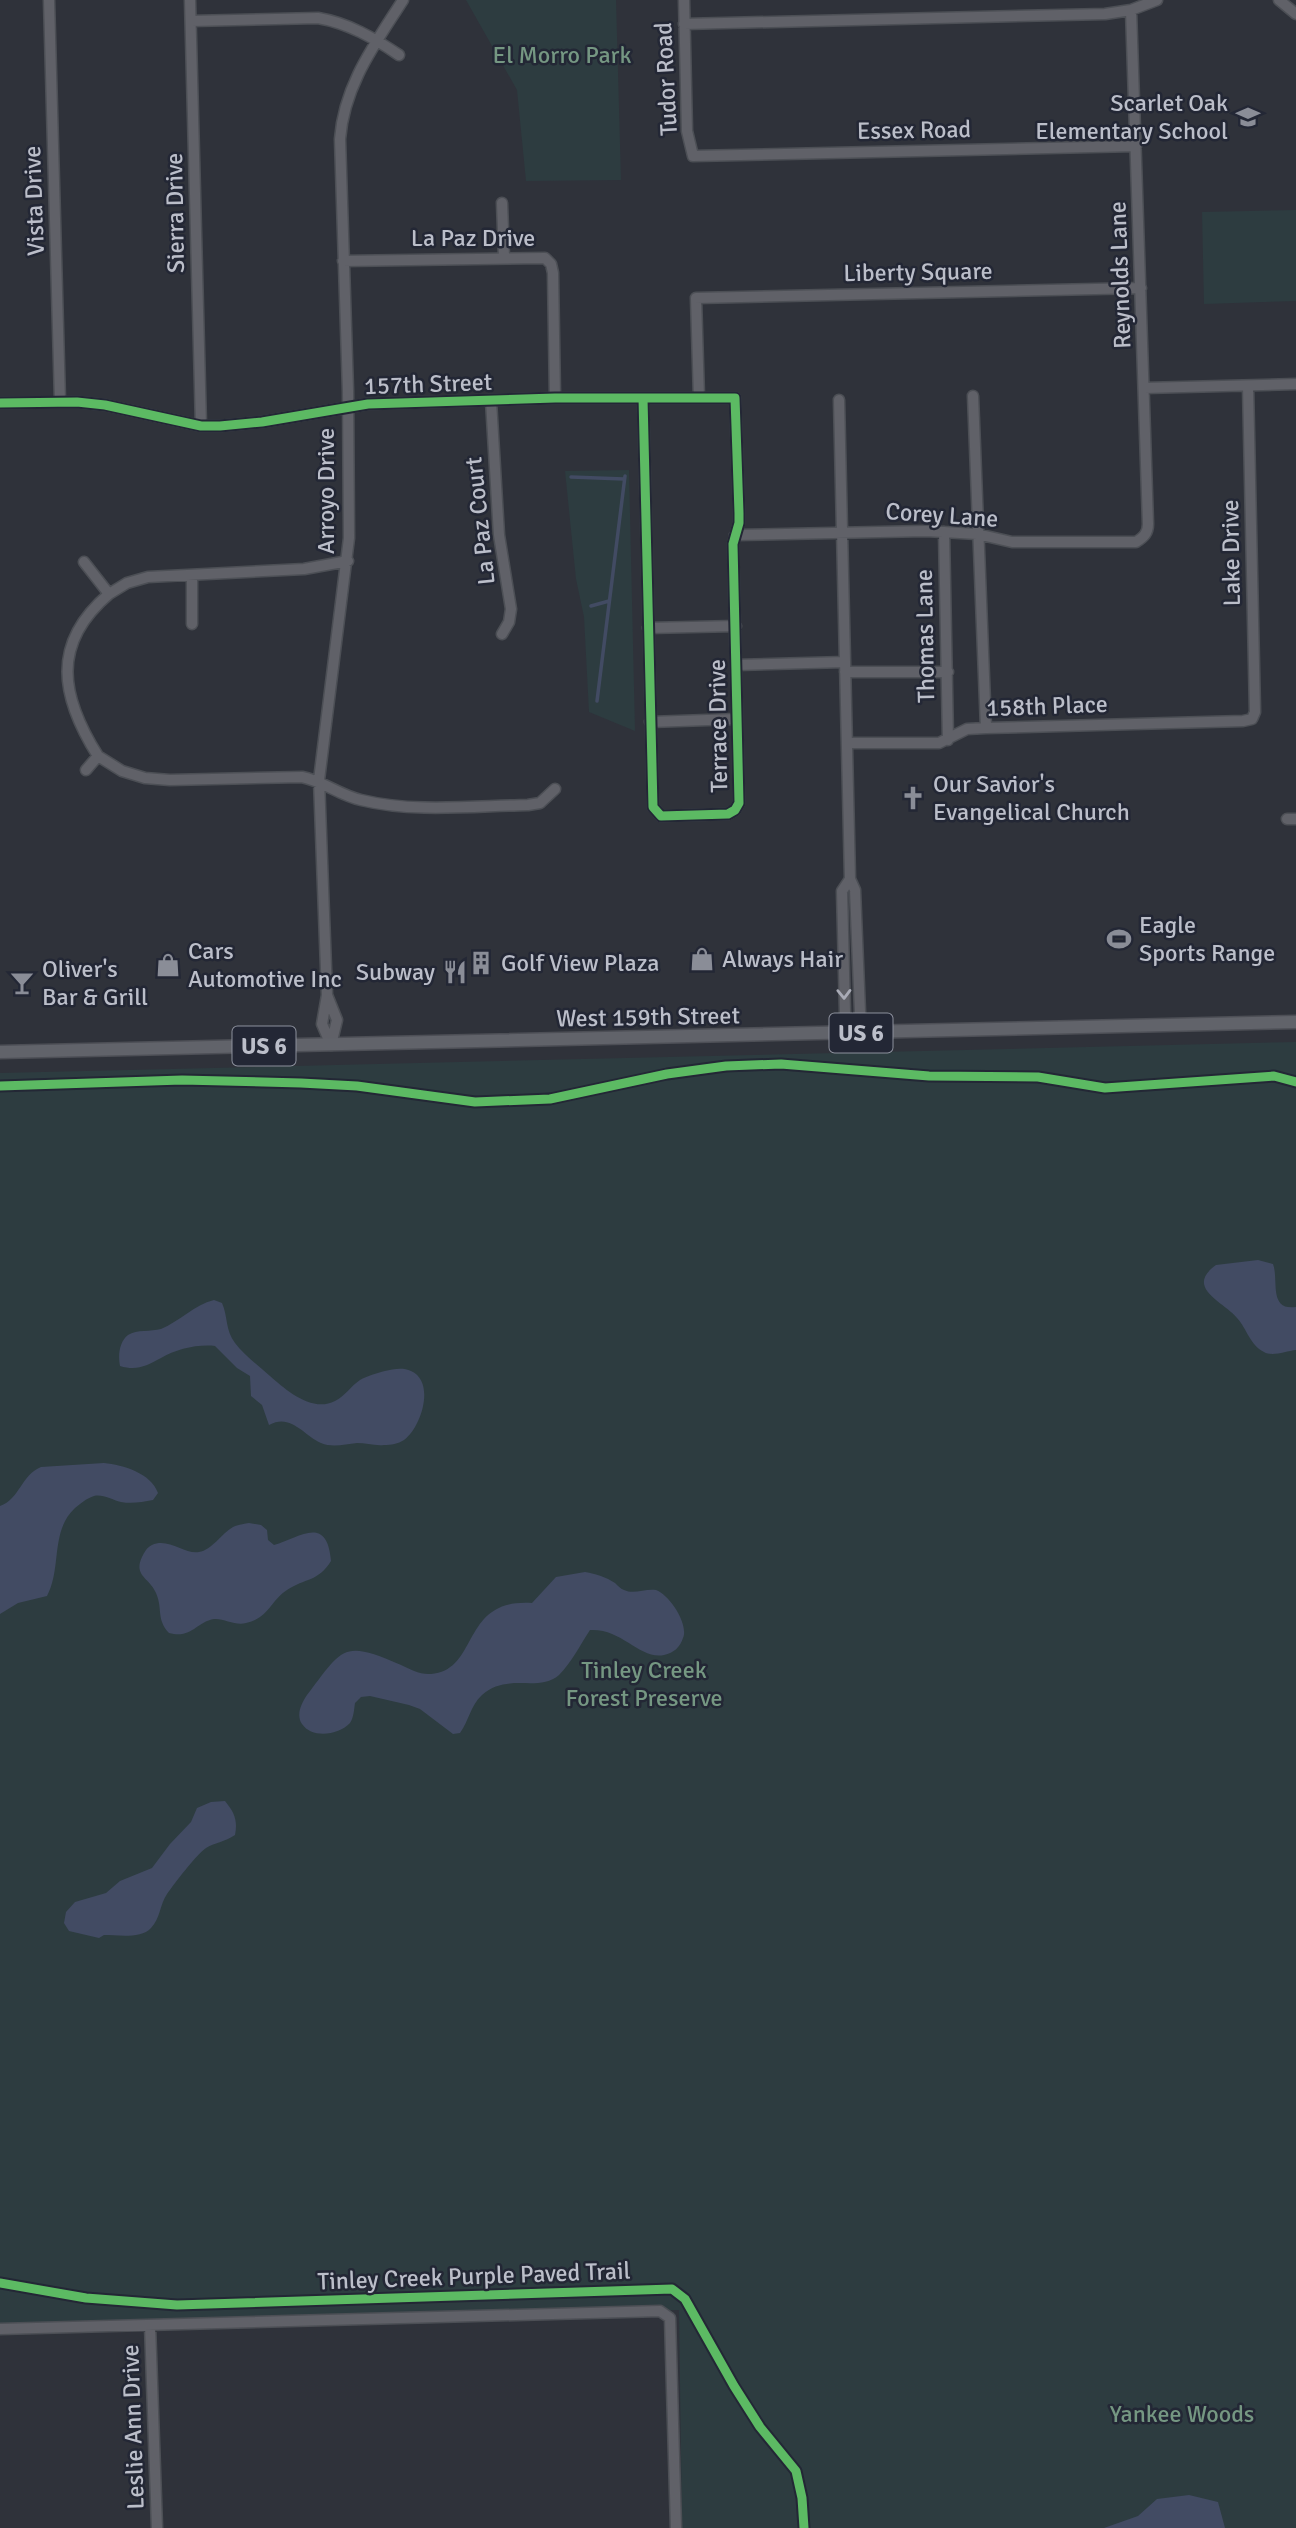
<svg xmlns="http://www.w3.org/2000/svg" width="1296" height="2528" font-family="Signika,sans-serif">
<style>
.green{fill:#2d3c40}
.water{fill:#424b63}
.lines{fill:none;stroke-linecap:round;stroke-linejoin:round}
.stream{stroke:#424b63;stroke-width:3.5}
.minor-casing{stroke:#4c4f55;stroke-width:13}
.major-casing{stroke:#4d4f56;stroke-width:15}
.minor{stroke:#606168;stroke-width:10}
.major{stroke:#61636a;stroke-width:12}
.cycleway-casing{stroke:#232735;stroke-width:13}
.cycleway{stroke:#5cba63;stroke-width:9}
.oneway{stroke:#a9abb6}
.labels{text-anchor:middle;stroke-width:5;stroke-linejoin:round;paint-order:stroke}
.shield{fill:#232735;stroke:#8d919d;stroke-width:2}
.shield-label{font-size:23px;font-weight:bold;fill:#bbbec9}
.park-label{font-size:24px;fill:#759782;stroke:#232735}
.street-label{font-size:24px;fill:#bbbec9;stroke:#232735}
.poi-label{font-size:24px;fill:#bbbec9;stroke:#232735;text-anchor:start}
</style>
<rect width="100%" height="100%" fill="#2f323a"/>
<path class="green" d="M466,0h150l5,180 -95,1 -9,-91z
M1296,210v91l-92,3 -2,-92z
M629,470l6,261 -46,-19 -5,-95 -8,-38 -11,-108z
M1296,1042v1486h-614l-3,-218 -679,14v-1251z"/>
<path class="water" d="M1258,1260l15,4c6,16 -5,47 23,43v43c-10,1 -24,7 -32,2 -14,-7 -17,-23 -27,-34 -13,-16 -53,-30 -21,-53z
M214,1300l8,3c6,13 3,27 13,40 9,12 24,23 35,33 16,14 42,37 65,25 10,-5 16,-15 25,-21 7,-4 17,-7 25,-9 8,-2 18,-4 26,0 25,11 10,57 -7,69 -6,4 -13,5 -20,5 -9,1 -18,-2 -27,-2 -12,1 -24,5 -36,0 -18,-8 -30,-30 -52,-18l-7,-20 -11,-9 -1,-20 -13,-8 -22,-22c-17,-2 -39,3 -54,12 -15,8 -24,13 -41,8 -2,-10 -1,-24 8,-31 9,-6 23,-3 33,-6 19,-8 33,-24 53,-29z
M104,1463c19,2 47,10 54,30l-5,7c-11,2 -21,4 -32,2 -9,-2 -18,-8 -27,-6 -7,2 -14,8 -19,12 -25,23 -13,60 -28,88l-29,7 -18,11v-108c20,-7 21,-31 41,-39z
M249,1523l12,2 6,5 1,10 6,5c24,-6 53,-32 57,16 -13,21 -26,17 -44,29 -16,10 -18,28 -41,33 -11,3 -22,-5 -32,-4 -18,3 -22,20 -45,14 -13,-14 -6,-24 -13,-40 -6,-15 -23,-17 -14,-36 2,-4 5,-10 10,-12 16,-8 34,10 47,7 13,-2 22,-18 34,-25 4,-2 11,-3 16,-4z
M585,1572c11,2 21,5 30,11 3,3 6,6 9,7 10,5 22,-2 32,0 14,5 33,35 27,48 -3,9 -9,15 -19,17 -24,5 -42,-27 -74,-25 -10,15 -18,32 -31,45 -20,18 -51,-3 -77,20 -12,11 -13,26 -22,38l-7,1 -33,-25 -11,-4 -39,-9 -9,1 -6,6c-1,6 -1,14 -5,20 -11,12 -38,16 -48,1 -6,-9 -1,-20 5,-29 36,-47 35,-56 94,-30 9,4 19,10 30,9 49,-4 29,-76 101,-71l24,-26z
M225,1801c9,11 13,19 10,34 -10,7 -21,8 -29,13 -11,8 -31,35 -39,46 -7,10 -7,25 -16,34 -10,11 -33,7 -47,7l-5,3 -30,-7 -5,-8 2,-11 9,-10 31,-9 14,-12 32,-13 18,-24 21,-22 6,-14 14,-6z
M1189,2495l29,7 7,26h-121l34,-12 19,-17z"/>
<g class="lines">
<path class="stream" d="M571,477l53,2
M591,606l18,-5
M597,701l28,-225"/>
<g class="minor-casing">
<path id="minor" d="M49,0l11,401
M190,0l11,426
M684,0l3,131 6,25 443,-10
M1279,0l17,14
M191,21l127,-3c30,5 56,20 81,37
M684,24l421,-10 26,-4 26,-10
M502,203l2,54
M343,261l202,-3 6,6 2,9 2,125
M1144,388l152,-4
M973,396l13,332
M699,398l-3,-100 445,-10
M839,400l11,479 5,11 5,122 -7,21
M491,401l8,134 12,74 -2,13 -7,12
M0,403l77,-1 28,3 96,21h19l42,-4 106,-18 187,-6h180l4,115v10l-6,21 6,259 -4,7 -7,4 -67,2 -8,-9 -10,-409
M944,532l4,208
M735,535l191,-4 51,3 35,8h124c8,-5 12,-9 12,-18l-17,-514
M84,562l25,32c-59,50 -48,103 -11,162
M192,575v49
M109,594l18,-11 21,-6 156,-8 44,-8
M648,628l88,-2
M736,665l109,-3
M845,672h103
M650,722l86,-3
M847,743h92l28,-14 19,-1 257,-7 9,-2 3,-7 -7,-326
M86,770l12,-14 24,15 23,7 25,2 132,-3c21,4 37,18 59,23 53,13 112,6 167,5l12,-2 15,-14
M1287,819h9
M850,879l-8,12 3,122 8,20
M327,995l10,25 -6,25
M331,1045l-9,-21 5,-29 -8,-215 30,-242 -1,-147 -8,-252c4,-54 35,-95 63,-139
M150,2325l7,203
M0,2329l660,-18 10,7 6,210"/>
</g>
<g class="major-casing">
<path id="major" d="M0,1052l1296,-30"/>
</g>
<use href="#minor" class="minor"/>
<use href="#major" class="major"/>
<g class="cycleway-casing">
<path id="cycleway" d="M0,403l77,-1 28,3 96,21h19l42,-4 106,-18 187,-6h180l4,115v10l-6,21 6,259 -4,7 -7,4 -67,2 -8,-9 -10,-409
M0,1086l182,-6 119,3 56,3 118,16 75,-3 117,-25 59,-8 55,-2 148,12 109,1 67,11 169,-12 22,6
M0,2283l86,15 91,7 495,-16 13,10 49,87 26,41 36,44 6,27 2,30"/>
</g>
<use href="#cycleway" class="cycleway"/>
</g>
<defs><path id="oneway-chevron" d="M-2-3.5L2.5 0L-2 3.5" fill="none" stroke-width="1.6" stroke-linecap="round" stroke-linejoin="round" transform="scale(1.75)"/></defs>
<use class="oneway" href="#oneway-chevron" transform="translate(844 994) rotate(89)"/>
<defs>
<g id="school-bare" transform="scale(1.89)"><path d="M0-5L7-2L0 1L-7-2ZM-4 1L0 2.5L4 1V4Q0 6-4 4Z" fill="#8a8d97" stroke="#232735" stroke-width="2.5" paint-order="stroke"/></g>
<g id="church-bare" transform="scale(1.89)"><path d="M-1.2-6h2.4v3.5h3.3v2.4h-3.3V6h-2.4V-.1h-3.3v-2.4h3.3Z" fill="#8a8d97" stroke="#232735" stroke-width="2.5" paint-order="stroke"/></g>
<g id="stadium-bare" transform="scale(1.89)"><path d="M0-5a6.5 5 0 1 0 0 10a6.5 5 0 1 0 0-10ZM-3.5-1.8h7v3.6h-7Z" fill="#8a8d97" stroke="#232735" stroke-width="2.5" paint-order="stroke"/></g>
<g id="shop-bare" transform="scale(1.89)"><path d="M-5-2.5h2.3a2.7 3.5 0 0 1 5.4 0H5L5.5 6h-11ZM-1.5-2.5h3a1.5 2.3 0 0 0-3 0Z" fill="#8a8d97" stroke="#232735" stroke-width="2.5" paint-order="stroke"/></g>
<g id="building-bare" transform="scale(1.89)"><path d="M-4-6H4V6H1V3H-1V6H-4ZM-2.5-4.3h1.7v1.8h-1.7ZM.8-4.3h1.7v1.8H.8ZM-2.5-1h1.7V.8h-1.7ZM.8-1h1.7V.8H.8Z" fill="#8a8d97" stroke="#232735" stroke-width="2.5" paint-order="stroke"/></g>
<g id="restaurant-bare" transform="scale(1.89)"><path d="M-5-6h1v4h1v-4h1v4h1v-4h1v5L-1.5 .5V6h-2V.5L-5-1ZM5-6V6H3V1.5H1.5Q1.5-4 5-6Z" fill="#8a8d97" stroke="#232735" stroke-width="2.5" paint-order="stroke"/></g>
<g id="bar-bare" transform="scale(1.89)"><path d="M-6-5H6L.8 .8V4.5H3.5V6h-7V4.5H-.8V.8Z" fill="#8a8d97" stroke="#232735" stroke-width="2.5" paint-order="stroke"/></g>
</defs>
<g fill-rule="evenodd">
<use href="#school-bare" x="1248" y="117"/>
<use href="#church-bare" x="913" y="798"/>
<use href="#stadium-bare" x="1119" y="939"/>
<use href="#shop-bare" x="702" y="959"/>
<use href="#building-bare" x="481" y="963"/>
<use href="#shop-bare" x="168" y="965"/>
<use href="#restaurant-bare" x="455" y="972"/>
<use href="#bar-bare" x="22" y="983"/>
</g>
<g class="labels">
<g class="shield">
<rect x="829.5" y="1013.5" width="63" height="39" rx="5"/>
<rect x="232.5" y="1026.5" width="63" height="39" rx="5"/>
</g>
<g class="shield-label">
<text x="861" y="1041">US 6</text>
<text x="264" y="1054">US 6</text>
</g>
<g class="park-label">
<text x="562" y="63">El Morro Park</text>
<text x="644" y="1678">Tinley Creek<tspan x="644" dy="28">Forest Preserve</tspan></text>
<text x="1182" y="2422">Yankee Woods</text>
</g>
<g class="street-label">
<text transform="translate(666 79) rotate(-93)" y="8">Tudor Road</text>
<text transform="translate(914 130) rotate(-1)" y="8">Essex Road</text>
<text transform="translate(34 201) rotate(-92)" y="8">Vista Drive</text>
<text transform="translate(175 213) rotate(-91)" y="8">Sierra Drive</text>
<text x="473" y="246">La Paz Drive</text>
<text transform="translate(918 272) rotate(-1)" y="8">Liberty Square</text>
<text transform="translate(1120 275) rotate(-92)" y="8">Reynolds Lane</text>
<text transform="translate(428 384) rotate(-2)" y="8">157th Street</text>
<text transform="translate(326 491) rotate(-90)" y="8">Arroyo Drive</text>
<text transform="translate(942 515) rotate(4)" y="8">Corey Lane</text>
<text transform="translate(480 521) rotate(-96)" y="8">La Paz Court</text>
<text transform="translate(1231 553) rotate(-91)" y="8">Lake Drive</text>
<text transform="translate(925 636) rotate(-91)" y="8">Thomas Lane</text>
<text transform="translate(1047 706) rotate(-2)" y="8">158th Place</text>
<text transform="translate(718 726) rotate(-91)" y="8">Terrace Drive</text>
<text transform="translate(648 1017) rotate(-1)" y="8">West 159th Street</text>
<text transform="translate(474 2276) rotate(-2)" y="8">Tinley Creek Purple Paved Trail</text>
<text transform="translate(133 2427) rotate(-92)" y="8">Leslie Ann Drive</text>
</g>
<g class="poi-label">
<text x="1228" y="111" text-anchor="end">Scarlet Oak<tspan x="1228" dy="28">Elementary School</tspan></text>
<text x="933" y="792">Our Savior's<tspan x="933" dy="28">Evangelical Church</tspan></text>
<text x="1139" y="933">Eagle<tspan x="1139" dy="28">Sports Range</tspan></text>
<text x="188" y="959">Cars<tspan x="188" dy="28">Automotive Inc</tspan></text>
<text x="722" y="967">Always Hair</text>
<text x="501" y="971">Golf View Plaza</text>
<text x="42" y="977">Oliver's<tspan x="42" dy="28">Bar &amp; Grill</tspan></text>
<text x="435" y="980" text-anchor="end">Subway</text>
</g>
</g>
</svg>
